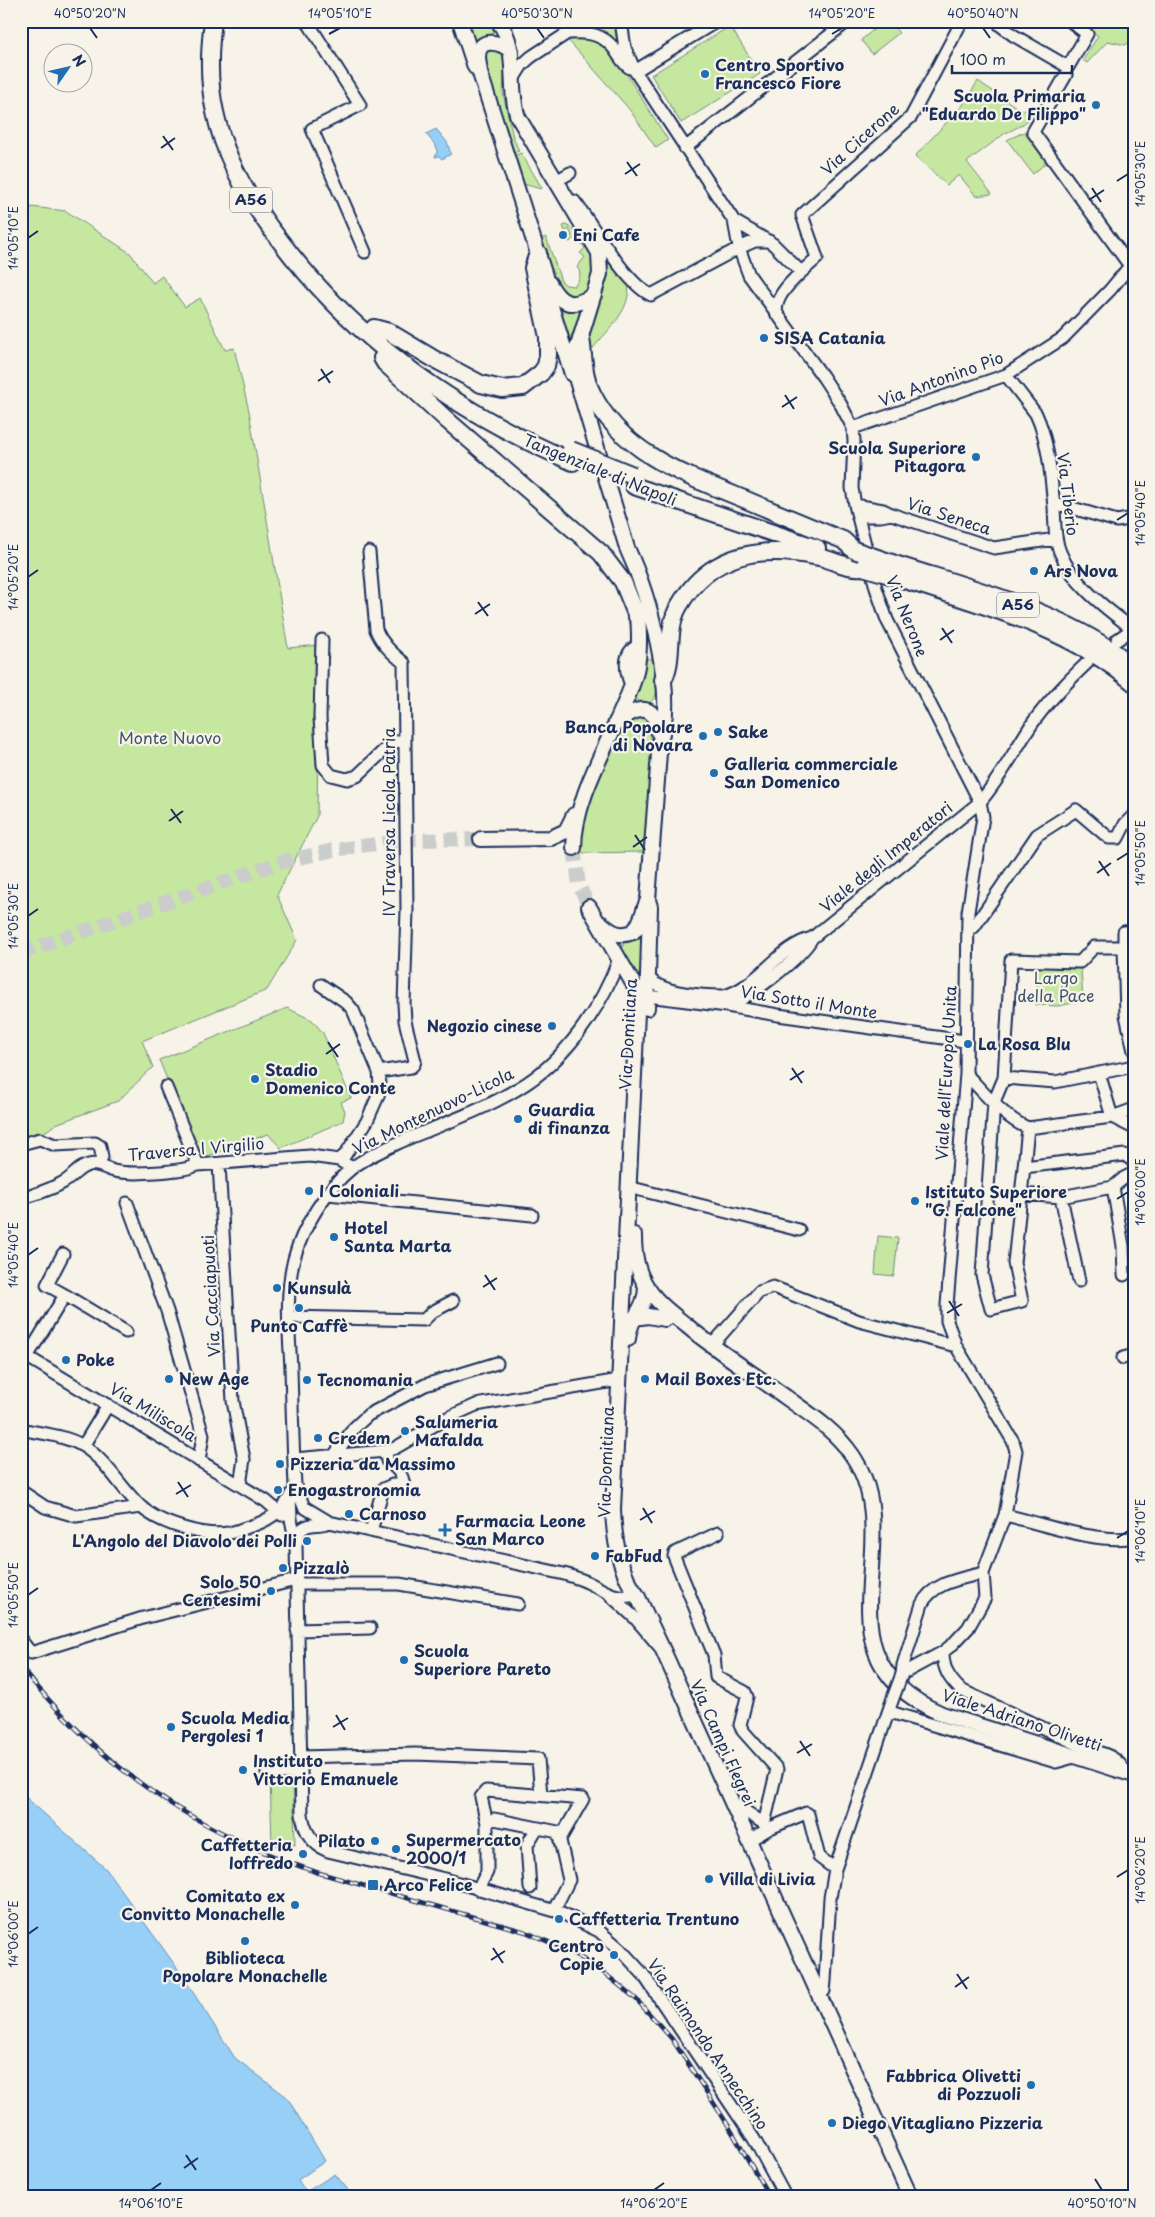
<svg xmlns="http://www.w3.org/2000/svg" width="1155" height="2217" font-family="'Playpen Sans',sans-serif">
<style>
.green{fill:#c6e79f;stroke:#708b7e}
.water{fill:#97cff6;stroke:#658fb9}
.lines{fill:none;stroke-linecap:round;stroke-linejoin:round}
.major-tunnel{stroke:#cbcccc;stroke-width:14;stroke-dasharray:14 7;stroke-linecap:butt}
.minor-casing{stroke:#1b2f5e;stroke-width:15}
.major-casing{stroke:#1b2f5e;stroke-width:18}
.highway-casing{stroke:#1b2f5e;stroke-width:20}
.minor{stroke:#f7f3e8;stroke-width:11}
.major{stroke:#f7f3e8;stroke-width:14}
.highway{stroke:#f7f3e8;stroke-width:16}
.rail-casing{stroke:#1b2f5e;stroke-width:4.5}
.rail{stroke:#f7f3e8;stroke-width:2.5;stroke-dasharray:8;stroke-linecap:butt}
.minor-bridge-casing{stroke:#1b2f5e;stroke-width:15;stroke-linecap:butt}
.highway-bridge-casing{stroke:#1b2f5e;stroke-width:20;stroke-linecap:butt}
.minor-bridge{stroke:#f7f3e8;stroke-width:11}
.highway-bridge{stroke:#f7f3e8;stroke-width:16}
.ticks{fill:none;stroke:#1b2f5e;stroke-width:2}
.poi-dot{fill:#1f6fb2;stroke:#f7f3e8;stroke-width:2}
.labels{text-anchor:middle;stroke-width:4.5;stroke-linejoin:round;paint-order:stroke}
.shield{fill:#f7f3e8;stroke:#5d6a87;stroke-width:1}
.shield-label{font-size:15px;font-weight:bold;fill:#1b2f5e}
.poi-label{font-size:16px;font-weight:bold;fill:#1b2f5e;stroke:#f7f3e8;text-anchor:start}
.street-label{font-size:16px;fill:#1b2f5e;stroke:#f7f3e8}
.park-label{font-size:16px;fill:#3d546b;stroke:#f7f3e8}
.neatline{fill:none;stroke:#1b2f5e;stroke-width:2}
.ticks-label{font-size:12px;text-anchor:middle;fill:#1b2f5e}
</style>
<rect width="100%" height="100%" fill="#f7f3e8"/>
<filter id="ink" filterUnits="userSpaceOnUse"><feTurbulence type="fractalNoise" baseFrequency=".02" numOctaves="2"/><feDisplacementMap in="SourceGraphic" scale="10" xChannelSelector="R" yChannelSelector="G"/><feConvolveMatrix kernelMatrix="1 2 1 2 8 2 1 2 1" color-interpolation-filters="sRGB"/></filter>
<g filter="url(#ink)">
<path class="green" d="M466,21h24l4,11 -5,5 -16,4z
M600,21h13l5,24 -18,-14 -16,-3z
M884,21h5l10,12 -27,21 -11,-14z
M1078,21h56v19l-9,5 -17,-4 -21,22 -4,-3 15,-24z
M730,26l30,48 -79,49 -30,-48z
M582,36l17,5 14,12 55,87 -12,8 -27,-39 -61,-69z
M494,47l10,7 1,3 -2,36 10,44 6,14 -6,2 -30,-93 3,-10z
M978,81l38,26 19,7 -13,11 -18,9 -37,28 25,32 -16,2 -17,-21 -12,10 -32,-29 47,-50z
M1026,131l22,30 -15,13 -26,-34z
M521,153l21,35 -1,1 -18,-5 -9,-28z
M31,207l35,4 64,42 23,30 9,-7 23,31 15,-9 25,52 9,-2 15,63 39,237 31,-3 -2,171 -40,79 20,45 -30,50 -125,51 11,26 -35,34 -62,23 -17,12 -18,4v-922l7,-1z
M566,225l17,10 -2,4 2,2 3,-2c8,19 9,32 3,51l-16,8 -11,-5 -9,-15 -13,-39 6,-2 15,44 5,4 8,1c6,-6 8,-13 3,-19l8,-10 -5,-4 5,-5 -10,-11 -5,5 -5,-3 7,-3 -3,-7 -4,2 -2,-5z
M609,263h2l17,20c5,28 -24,50 -38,69 -4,-25 7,-43 13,-66 2,-7 2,-16 6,-23z
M558,305l18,3 4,6 -9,36 -15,-43z
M645,659h7c10,10 9,38 -4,45h-6l-7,-7z
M640,713l13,11 -8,128 -65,1 3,-30 18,-50 24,-49z
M645,924l-3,63 -21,-37 3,-8 10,-6z
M1038,967l43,2 2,32 -25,5 -22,-1z
M287,1008l25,12 11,13 28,65 -10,4 4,9 -2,10 -62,27 -13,-14 -68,25 -41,-99z
M878,1236l20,2 -4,38 -19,-2z
M293,1776l2,69h-23l-2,-68z"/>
<path class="water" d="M436,129l11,13 4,12 -9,5 -3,-3 -4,1 2,-5 -1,-6 -10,-12z
M21,1793l85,76 74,103 55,86 52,39 38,64 -27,19 8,12 29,-18 18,22h-332z"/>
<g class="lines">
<path class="major-tunnel" d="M574,848l5,37 10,22
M21,953l260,-91 53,-12 42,-6 36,-4 69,-1"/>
<g class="minor-casing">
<path id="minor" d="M307,21l53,84 -48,24 53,123
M621,21l4,27 10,23 99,150 5,27 10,27 74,102 17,26 13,25 1,13 -2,47 3,17 21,83 11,32 21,41 72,141 3,15 -15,95 -2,162 -19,231v16l9,25
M1000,25l13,10 55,32 19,-33 -17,-13
M570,33c18,-1 34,1 45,17 5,7 8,14 15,18
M635,71l82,-50
M1066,75l-33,57 97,134
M512,81l10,-16 9,-8 55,-36
M685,148l163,-127
M562,187l-6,-6 14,-8
M574,201c19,24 51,82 77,94l88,-47 16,-7h14
M734,221l39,23 28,28
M777,315c-6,-20 26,-44 40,-57l-15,-43 109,-98 51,-96
M1006,375l30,39c13,28 15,63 18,93 1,15 0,31 6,45 13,33 47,57 73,77
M853,428l153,-53 57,-37 47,-48 24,-29
M855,505l28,5 8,4 -10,2h-23
M1054,507l8,-2 55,16 17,-3
M891,514l103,34 62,-9
M369,552l7,78c6,14 16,23 28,33l3,247 -3,94 1,17 10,40 -1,3 -3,3 -32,5
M322,640l-2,77 3,48 8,10 16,4 10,-3 36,-34 12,-2
M1117,640l17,-12
M631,685c-6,-14 -9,-33 8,-40
M968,928l6,-1 63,-92 39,-25 33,28h9l7,-14 9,-9
M1124,947v-15l10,-1
M619,959c-18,49 -54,102 -100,129 -34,21 -73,35 -110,50 -19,9 -40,17 -57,30 -25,20 -50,60 -58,91 -9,35 -5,73 -3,109 1,39 2,78 4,117l9,22 25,15 235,52c8,2 16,5 23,8 19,9 27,18 50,13
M649,978c13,16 55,18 75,18 34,-9 54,-49 88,-58
M321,985l25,17 7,8 26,62 1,14 -2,10 -11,25 -22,34 -6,5
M647,996l80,10 51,9 187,26
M727,1006c22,-8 74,-48 85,-68l168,-136c22,-26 34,-51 52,-78 16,-23 35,-42 55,-61
M1099,1073l13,44 22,11
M966,1074c18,19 38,44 62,54l84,-11 22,-8
M1004,1078l7,-118 69,2 14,-15h30l2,68 8,36
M166,1087l32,78
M1028,1128l-14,135 8,38 -31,8 -9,-34 12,-173 10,-24 51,4 79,-16
M21,1144l19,-5 15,6 40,-2 5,3 2,11 -3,8
M219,1164l14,237 11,58 -4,26
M1024,1167l101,-12 9,7
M1113,1187l10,59 1,29
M636,1189l163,41
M328,1194l204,21
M1021,1194l40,3 52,-10 11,-9 10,-5
M1061,1197l18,84
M21,1199c14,-5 30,-9 43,-17 9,-5 14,-15 25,-17 9,-3 16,4 25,6 17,4 68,1 84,-6l112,-9 29,4 13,8
M127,1203l40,108 36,124 -4,26
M65,1295l61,37
M289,1317l135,3 8,-8 21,-11
M712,1345l47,-53 14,-5 86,34 97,25 57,95 3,10 -11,64 -22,58 2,25 -17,30 -15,16 -10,8 -41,22
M21,1353l245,148 16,14
M27,1357l38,-62 -18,-10 16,-31
M1123,1358l11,-3
M21,1429c21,5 44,6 62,17 24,15 37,41 57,60 19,18 64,31 89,27 6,-1 13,-4 19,-6 16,-4 37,-16 43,-33
M83,1446l25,-41
M333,1457l21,-29 14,-13 57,-30 72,-22
M294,1459l92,-8 9,-3 50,-29 31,-14 143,-25
M21,1491l24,16 31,9 65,-9
M290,1496l1,23 5,26 6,269c2,17 10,30 26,37l117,28 117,34 37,18 21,18 23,25 111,165 31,57
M1005,1515c35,8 95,30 129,22
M371,1531l12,-42 9,-4h12c-2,-12 -7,-17 -17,-24l-1,-10
M718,1533l-43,20 -1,3 40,99 2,22 29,15 2,5 -7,28 3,6 34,38 -13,55
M296,1545c1,-4 2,-9 3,-12 7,-12 20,-6 30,-11
M296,1584h103l119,20
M609,1594l26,24 23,27
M297,1630l73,-2
M21,1640l10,13 112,-35 153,-38
M943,1652c0,17 6,27 18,38l123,57c20,9 28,5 42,25
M902,1674l1,-9 19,-61c11,-22 39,-25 61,-31
M890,1712l166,50 18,-5
M301,1757l114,-3 123,5 3,36
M267,1773h34
M730,1801l39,26
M487,1823l-6,-26 5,-6 97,8 -23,40
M748,1841l22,-13 36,-15 2,1 11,43 16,12
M530,1888l-3,-43 10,-17
M478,1889l9,-17v-49l7,-4 64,13 11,48 -15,30
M818,1995l6,-4 1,-10 5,-83 5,-29 58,-171"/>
</g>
<g class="major-casing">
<path id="major" d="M460,21l15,46
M498,21c22,27 9,65 20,96l81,136 1,21 -23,75v32l50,167c21,45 50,144 33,192l-12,160c-6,11 -5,22 -15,32 -13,5 -21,1 -31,-8
M511,51c-10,-9 -33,-15 -33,6 0,5 2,11 2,16l51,159 14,44 1,14 26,84
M549,283c12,22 23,26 45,12
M616,722c19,-13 38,-23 42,10
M481,839l70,-1 15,-7 8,-16
M574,848c0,-55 43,-116 60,-169 7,-23 5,-46 4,-69
M589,907l49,85 -25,517c1,29 6,63 24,86l25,53 248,548
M647,1008l3,-101 -2,-7
M634,1235c0,16 2,33 10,47 10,19 27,31 42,43 32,27 68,49 101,73 24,17 49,33 65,57 60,87 -44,201 90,259l192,61
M634,1318l14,-2 17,3
M628,1339c2,-24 18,-28 18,-53"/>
</g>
<g class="highway-casing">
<path id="highway" d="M213,21c-4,30 -5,61 2,91 10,48 36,92 66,130 76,100 177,171 292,220
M374,328l15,4 45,27 47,25 21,5 21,-2 18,-14 5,-7 2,-11v-18l-15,-69 5,-15
M581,338c3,19 2,38 11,55 29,60 95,83 152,106 33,14 66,28 99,41l11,10
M382,358l3,5 63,58 153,132 22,29 15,37
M634,486l183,62
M892,563c83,27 173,48 242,104
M890,575c84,28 175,49 244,108
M663,680c12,-21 2,-50 16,-74 31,-54 83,-61 140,-49 14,3 29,12 44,10"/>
</g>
<use href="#minor" class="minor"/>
<use href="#major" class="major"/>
<use href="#highway" class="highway"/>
<g class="rail-casing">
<path id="rail" d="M21,1667c81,102 172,163 295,205l210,60 43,19 29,17 38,31 36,40 56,86 41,71"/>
</g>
<use href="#rail" class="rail"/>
<g class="minor-bridge-casing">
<path id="minor-bridge" d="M893,1698l9,-24"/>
</g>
<g class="highway-bridge-casing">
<path id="highway-bridge" d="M571,450l62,25
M854,550l38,13
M863,567l27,8"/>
</g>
<use href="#minor-bridge" class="minor-bridge"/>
<use href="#highway-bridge" class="highway-bridge"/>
</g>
</g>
<path class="ticks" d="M90,28l7,10M537,28l7,10M983,28l7,10M329,34l11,-6M832,34l10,-6M163,136l10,14M161,148l14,-10M627,162l10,14M625,174l15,-10M1117,181l11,-7M1092,188l9,14M1089,200l15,-10M28,238l10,-7M321,369l9,14M318,381l15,-10M785,395l9,14M782,407l15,-10M1117,520l11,-7M28,577l10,-7M478,602l10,14M475,614l15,-10M942,628l10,15M940,640l14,-10M171,809l10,14M169,821l14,-10M635,835l10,15M633,847l14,-10M1117,860l11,-7M1099,861l10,15M1097,873l14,-10M28,916l10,-7M328,1042l10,15M326,1054l14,-10M792,1068l10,15M790,1080l14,-9M1117,1199l11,-7M28,1255l10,-7M485,1275l10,15M483,1287l14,-9M949,1301l10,15M947,1313l15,-9M178,1482l10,15M176,1494l15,-9M643,1508l9,15M640,1520l15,-9M1117,1538l11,-7M28,1595l10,-7M336,1715l9,15M333,1727l15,-9M800,1741l10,15M797,1753l15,-9M1117,1877l11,-7M28,1934l10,-7M493,1948l10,15M491,1960l14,-9M957,1974l10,15M955,1987l14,-10M186,2155l10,15M184,2168l14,-10M1095,2179l7,11M151,2190l10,-7M654,2190l10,-7"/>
<g class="poi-dot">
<circle cx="705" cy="74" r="5"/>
<circle cx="1096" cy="105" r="5"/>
<circle cx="563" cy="235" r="5"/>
<circle cx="764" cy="338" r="5"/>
<circle cx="976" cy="457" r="5"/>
<circle cx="1034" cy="571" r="5"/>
<circle cx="718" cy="732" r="5"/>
<circle cx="703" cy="736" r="5"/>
<circle cx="714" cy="773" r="5"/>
<circle cx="552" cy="1026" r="5"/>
<circle cx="968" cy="1044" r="5"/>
<circle cx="255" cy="1079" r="5"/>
<circle cx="518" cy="1119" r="5"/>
<circle cx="309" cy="1191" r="5"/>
<circle cx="915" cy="1201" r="5"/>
<circle cx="334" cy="1237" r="5"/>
<circle cx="277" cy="1288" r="5"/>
<circle cx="299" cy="1308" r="5"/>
<circle cx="66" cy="1360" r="5"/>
<circle cx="169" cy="1379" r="5"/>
<circle cx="645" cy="1379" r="5"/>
<circle cx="307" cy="1380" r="5"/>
<circle cx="405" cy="1431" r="5"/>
<circle cx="318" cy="1438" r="5"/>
<circle cx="280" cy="1464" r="5"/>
<circle cx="278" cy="1490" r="5"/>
<circle cx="349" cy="1514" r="5"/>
<path d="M442.5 1522.5h5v5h5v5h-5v5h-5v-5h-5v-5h5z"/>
<circle cx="307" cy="1541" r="5"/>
<circle cx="595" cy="1556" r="5"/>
<circle cx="283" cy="1568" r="5"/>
<circle cx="271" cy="1591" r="5"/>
<circle cx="404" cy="1660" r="5"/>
<circle cx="171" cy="1727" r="5"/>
<circle cx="243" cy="1770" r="5"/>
<circle cx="375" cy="1841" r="5"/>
<circle cx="396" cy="1849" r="5"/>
<circle cx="303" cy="1854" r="5"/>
<circle cx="709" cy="1879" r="5"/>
<rect x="367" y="1879" width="12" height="12" rx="2.5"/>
<circle cx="295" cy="1905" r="5"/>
<circle cx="559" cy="1919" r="5"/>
<circle cx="245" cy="1941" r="5"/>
<circle cx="614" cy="1955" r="5"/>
<circle cx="1031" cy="2085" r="5"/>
<circle cx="832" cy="2123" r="5"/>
</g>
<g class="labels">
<g class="shield">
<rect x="230" y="187.5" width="42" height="25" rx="4"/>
<rect x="997" y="592.5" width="42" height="25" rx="4"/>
</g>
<g class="shield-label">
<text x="251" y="205">A56</text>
<text x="1018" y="610">A56</text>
</g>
<g class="poi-label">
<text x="715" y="71">Centro Sportivo<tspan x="715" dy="18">Francesco Fiore</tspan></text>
<text x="1086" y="102" text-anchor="end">Scuola Primaria<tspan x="1086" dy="18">"Eduardo De Filippo"</tspan></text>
<text x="573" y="241">Eni Cafe</text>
<text x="774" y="344">SISA Catania</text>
<text x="966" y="454" text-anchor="end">Scuola Superiore<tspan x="966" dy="18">Pitagora</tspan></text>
<text x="1044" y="577">Ars Nova</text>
<text x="693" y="733" text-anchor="end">Banca Popolare<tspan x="693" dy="18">di Novara</tspan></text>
<text x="728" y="738">Sake</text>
<text x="724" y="770">Galleria commerciale<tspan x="724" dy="18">San Domenico</tspan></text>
<text x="542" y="1032" text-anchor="end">Negozio cinese</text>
<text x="978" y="1050">La Rosa Blu</text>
<text x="265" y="1076">Stadio<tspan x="265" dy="18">Domenico Conte</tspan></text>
<text x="528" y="1116">Guardia<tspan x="528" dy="18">di finanza</tspan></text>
<text x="319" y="1197">I Coloniali</text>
<text x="925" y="1198">Istituto Superiore<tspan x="925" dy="18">"G. Falcone"</tspan></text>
<text x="344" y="1234">Hotel<tspan x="344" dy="18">Santa Marta</tspan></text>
<text x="287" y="1294">Kunsulà</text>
<text x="299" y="1332" text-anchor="middle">Punto Caffè</text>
<text x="76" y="1366">Poke</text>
<text x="179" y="1385">New Age</text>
<text x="655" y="1385">Mail Boxes Etc.</text>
<text x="317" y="1386">Tecnomania</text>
<text x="415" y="1428">Salumeria<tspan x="415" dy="18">Mafalda</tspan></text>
<text x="328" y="1444">Credem</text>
<text x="290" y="1470">Pizzeria da Massimo</text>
<text x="288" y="1496">Enogastronomia</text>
<text x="359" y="1520">Carnoso</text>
<text x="455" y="1527">Farmacia Leone<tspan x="455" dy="18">San Marco</tspan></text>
<text x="297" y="1547" text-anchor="end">L'Angolo del Diavolo dei Polli</text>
<text x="605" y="1562">FabFud</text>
<text x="293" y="1574">Pizzalò</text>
<text x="261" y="1588" text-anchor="end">Solo 50<tspan x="261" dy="18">Centesimi</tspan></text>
<text x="414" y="1657">Scuola<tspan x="414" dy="18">Superiore Pareto</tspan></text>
<text x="181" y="1724">Scuola Media<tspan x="181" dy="18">Pergolesi 1</tspan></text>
<text x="253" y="1767">Instituto<tspan x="253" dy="18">Vittorio Emanuele</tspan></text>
<text x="406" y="1846">Supermercato<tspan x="406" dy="18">2000/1</tspan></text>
<text x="365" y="1847" text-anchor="end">Pilato</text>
<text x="293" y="1851" text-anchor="end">Caffetteria<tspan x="293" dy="18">Ioffredo</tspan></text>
<text x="719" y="1885">Villa di Livia</text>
<text x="384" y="1891">Arco Felice</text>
<text x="285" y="1902" text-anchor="end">Comitato ex<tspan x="285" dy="18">Convitto Monachelle</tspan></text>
<text x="569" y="1925">Caffetteria Trentuno</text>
<text x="604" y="1952" text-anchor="end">Centro<tspan x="604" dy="18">Copie</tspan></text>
<text x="245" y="1964" text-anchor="middle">Biblioteca<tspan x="245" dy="18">Popolare Monachelle</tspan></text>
<text x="1021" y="2082" text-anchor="end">Fabbrica Olivetti<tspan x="1021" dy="18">di Pozzuoli</tspan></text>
<text x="842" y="2129">Diego Vitagliano Pizzeria</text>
</g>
<g class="street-label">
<text transform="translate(860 139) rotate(-42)" y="6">Via Cicerone</text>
<text transform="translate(941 379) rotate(-20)" y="6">Via Antonino Pio</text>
<text transform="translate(600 470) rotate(22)" y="6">Tangenziale di Napoli</text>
<text transform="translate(1068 494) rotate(83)" y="6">Via Tiberio</text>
<text transform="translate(949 516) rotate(18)" y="6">Via Seneca</text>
<text transform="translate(907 616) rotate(68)" y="6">Via Nerone</text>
<text transform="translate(389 822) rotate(-90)" y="6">IV Traversa Licola Patria</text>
<text transform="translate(886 857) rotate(-39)" y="6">Viale degli Imperatori</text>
<text transform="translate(809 1002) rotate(9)" y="6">Via Sotto il Monte</text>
<text transform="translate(628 1034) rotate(-87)" y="6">Via Domitiana</text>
<text transform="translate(946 1073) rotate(-87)" y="6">Viale dell'Europa Unita</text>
<text transform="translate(433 1111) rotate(-26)" y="6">Via Montenuovo-Licola</text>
<text transform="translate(196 1149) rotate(-5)" y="6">Traversa I Virgilio</text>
<text transform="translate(211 1296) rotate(-93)" y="6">Via Cacciapuoti</text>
<text transform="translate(153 1412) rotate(31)" y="6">Via Miliscola</text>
<text transform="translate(606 1462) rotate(-88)" y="6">Via Domitiana</text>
<text transform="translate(1022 1720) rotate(18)" y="6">Viale Adriano Olivetti</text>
<text transform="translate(723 1743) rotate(66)" y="6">Via Campi Flegrei</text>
<text transform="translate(708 2044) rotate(56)" y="6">Via Raimondo Annecchino</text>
</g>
<g class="park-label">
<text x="170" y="744">Monte Nuovo</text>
<text x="1056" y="984">Largo<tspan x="1056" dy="18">della Pace</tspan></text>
</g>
</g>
<rect width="1155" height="2217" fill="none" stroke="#f7f3e8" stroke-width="55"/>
<g transform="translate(68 68) rotate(56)"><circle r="24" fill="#f7f3e8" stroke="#9fa5b1"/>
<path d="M0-4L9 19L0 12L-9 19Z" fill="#1f6fb2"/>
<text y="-8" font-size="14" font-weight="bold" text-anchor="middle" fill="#1b2f5e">N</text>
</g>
<path d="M952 65v8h120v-8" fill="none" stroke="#1b2f5e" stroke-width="2.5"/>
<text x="960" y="65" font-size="15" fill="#1b2f5e" stroke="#f7f3e8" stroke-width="4" paint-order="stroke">100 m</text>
<rect x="28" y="28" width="1100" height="2162" class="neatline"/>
<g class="ticks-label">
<text x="90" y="18">40°50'20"N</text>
<text x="340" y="18">14°05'10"E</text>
<text x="537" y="18">40°50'30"N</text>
<text x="842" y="18">14°05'20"E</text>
<text x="983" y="18">40°50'40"N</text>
<text transform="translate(1141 174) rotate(-90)" y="4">14°05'30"E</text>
<text transform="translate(14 238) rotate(-90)" y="4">14°05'10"E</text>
<text transform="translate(1141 513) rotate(-90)" y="4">14°05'40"E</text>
<text transform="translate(14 577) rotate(-90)" y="4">14°05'20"E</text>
<text transform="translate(1141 853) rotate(-90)" y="4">14°05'50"E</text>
<text transform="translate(14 916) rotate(-90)" y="4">14°05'30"E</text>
<text transform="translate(1141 1192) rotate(-90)" y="4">14°06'00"E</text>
<text transform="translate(14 1255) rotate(-90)" y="4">14°05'40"E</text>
<text transform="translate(1141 1531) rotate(-90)" y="4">14°06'10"E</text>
<text transform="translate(14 1595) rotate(-90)" y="4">14°05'50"E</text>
<text transform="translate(1141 1870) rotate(-90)" y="4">14°06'20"E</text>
<text transform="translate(14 1934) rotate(-90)" y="4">14°06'00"E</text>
<text x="151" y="2208">14°06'10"E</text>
<text x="654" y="2208">14°06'20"E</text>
<text x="1102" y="2208">40°50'10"N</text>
</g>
</svg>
